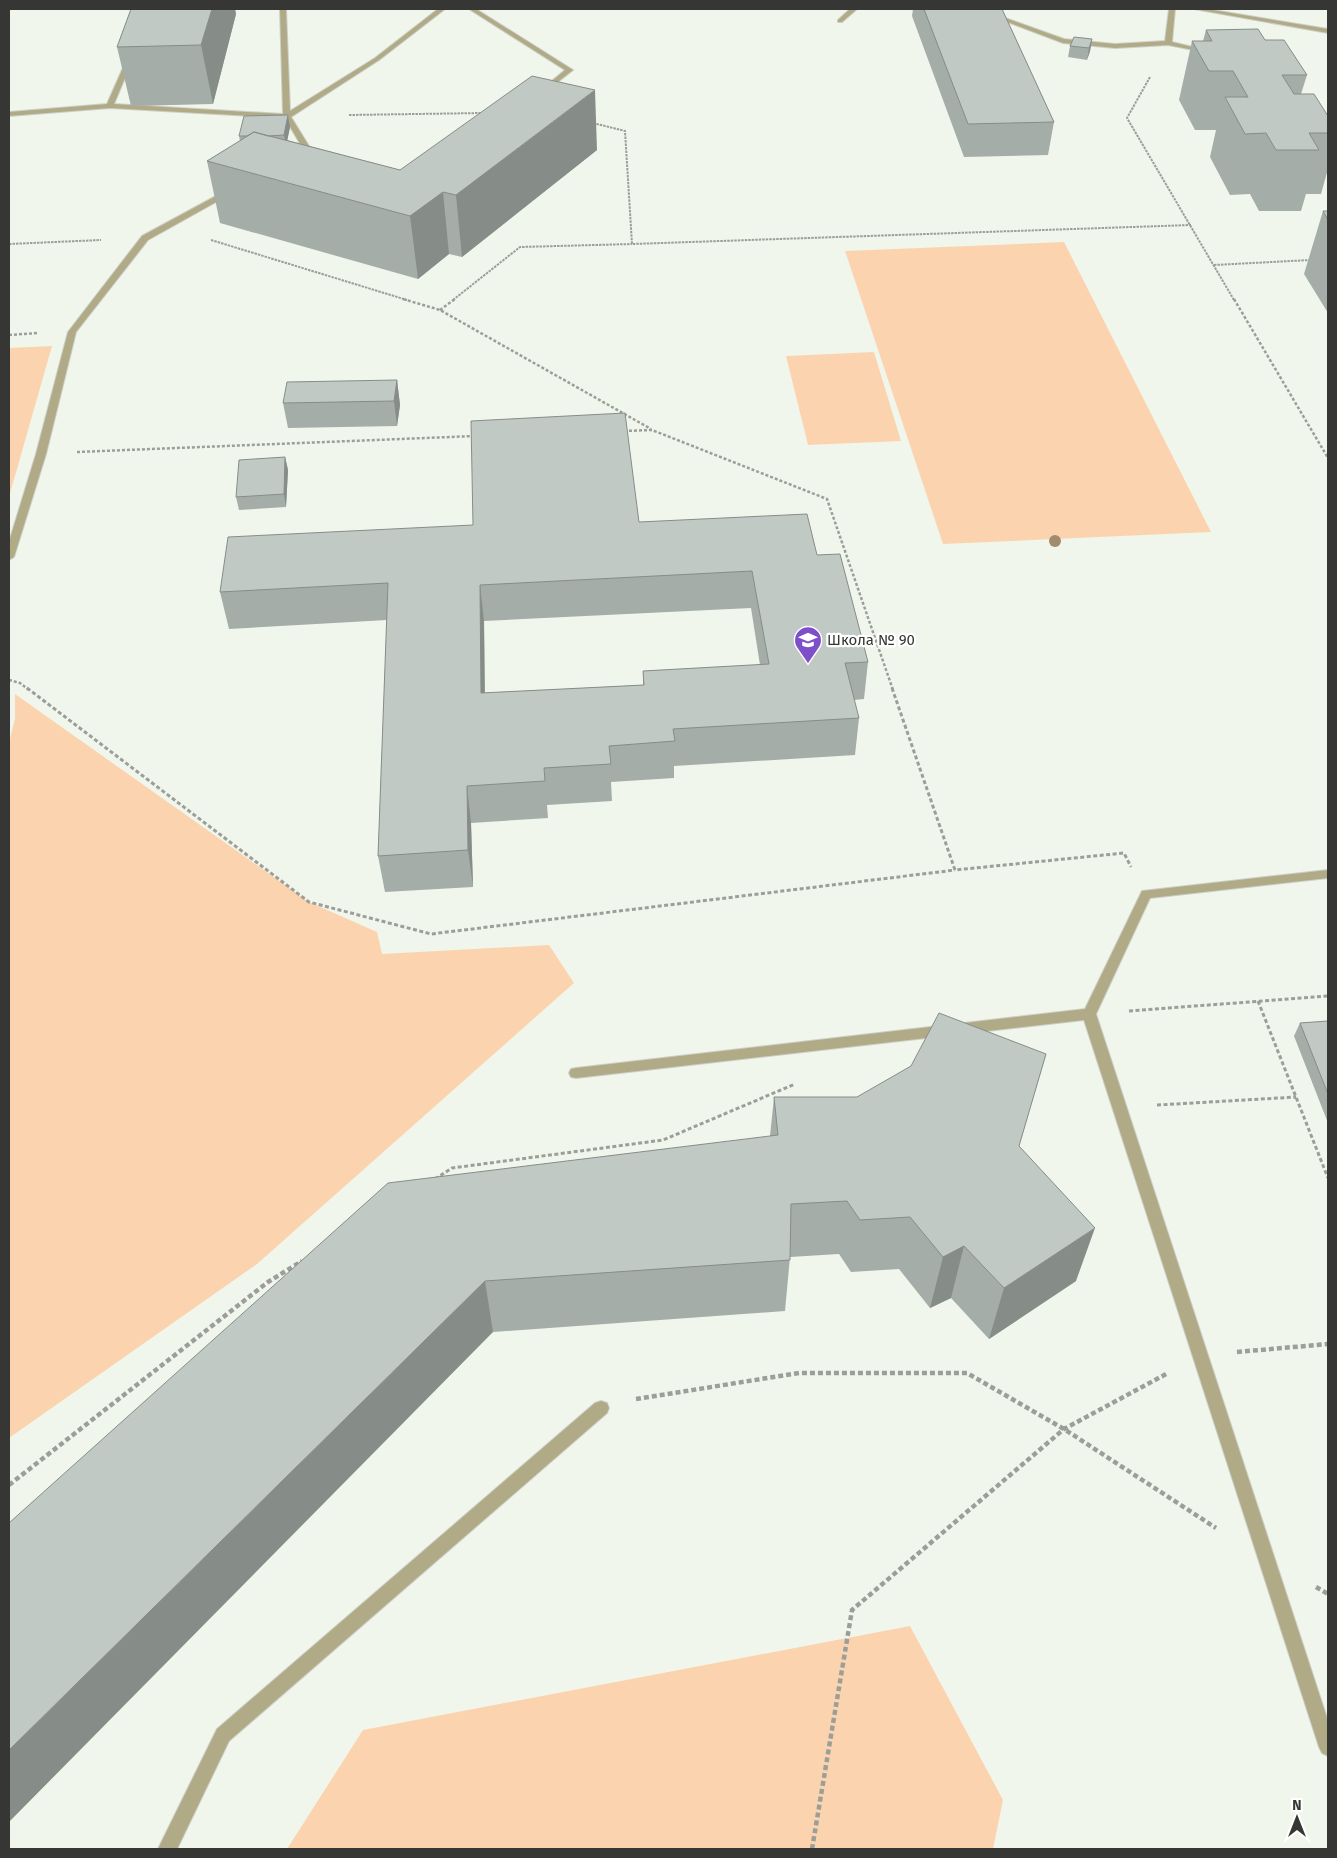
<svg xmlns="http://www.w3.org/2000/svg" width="1337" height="1858" font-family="'Fira Sans',sans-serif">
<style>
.green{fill:#fbd4af}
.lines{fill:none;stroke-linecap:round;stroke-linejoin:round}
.service-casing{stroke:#ccd0c8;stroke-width:2}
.tertiary-casing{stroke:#ccd0c8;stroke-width:2}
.path-far3{stroke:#9c9f99;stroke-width:2;stroke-dasharray:2.5 1;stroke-linecap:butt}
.path-far2{stroke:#9c9f99;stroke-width:2.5;stroke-dasharray:3 2;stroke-linecap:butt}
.path-far1{stroke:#9c9f99;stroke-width:3;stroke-dasharray:4 2.5;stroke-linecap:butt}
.path{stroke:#9c9f99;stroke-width:4.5;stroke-dasharray:5 3;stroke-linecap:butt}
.service{fill:#b1aa87;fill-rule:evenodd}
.tertiary{fill:#b1aa87;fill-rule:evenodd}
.tree{fill:#a18d6d}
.wall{fill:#a5ada9;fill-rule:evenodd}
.shaded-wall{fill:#868d89}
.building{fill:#c0c9c4;stroke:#868d89;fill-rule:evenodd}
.labels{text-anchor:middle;stroke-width:4.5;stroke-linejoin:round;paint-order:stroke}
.poi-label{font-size:15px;fill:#363734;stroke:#fff;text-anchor:start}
</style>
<rect width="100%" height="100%" fill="#f1f6ed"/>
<path class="green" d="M1064,242l147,290 -268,12 -98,-293z
M52,346l-43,151v-149z
M874,352l27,89 -93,4 -22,-89z
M15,694l294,208 68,30 5,22 167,-9 25,38 -317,281 -248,174v-695l6,-24z
M910,1626l93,174 -10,49h-706l76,-119z"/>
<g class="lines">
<g class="service-casing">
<path id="service" d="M280,9h6l4,102 85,-53 63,-49h7l-66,51 -88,57 26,42 -4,2 -4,-2 -24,-41 -175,-10 -101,8v-4l98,-8 19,-43 3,-2 3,2 -18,43 169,10z
M469,9h7l97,61 -28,22h-4v-2l24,-20z
M850,9h7l-15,13h-4v-2z
M1169,9h6l-3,33 37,9v2l-41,-8 -53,3 -52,-5 -74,-28 5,-1 70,25 51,5 50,-3z
M227,190l7,2 -86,48 -72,92 -30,122 -32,103 -5,3v-18l27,-88 32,-122 74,-96z
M1328,870v8l-178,20 -54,116 232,707v35l-6,-3 -3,-6 -235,-727 -508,58 -5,-1 -2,-4 2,-4 5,-1 509,-59 57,-118z
M601,1401l6,2 2,5 -2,5 -378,328 -52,108h-19l59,-120 378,-326z"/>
</g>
<g class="tertiary-casing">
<path id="tertiary" d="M1194,9h13l121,20v4z"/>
</g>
<path class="path-far3" d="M1150,77l-23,41 107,182
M349,115l134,-2
M593,123l32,8 7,113 559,-19
M211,240l196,60
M9,244l92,-4
M1214,265l96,-5
M453,300l67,-53 112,-3"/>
<path class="path-far2" d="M403,299l37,11 211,119
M1234,299l94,159
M440,310l15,-11
M9,335l29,-2
M624,431l28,-1 175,69 66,191
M77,452l398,-16
M9,680l11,3 9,7"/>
<path class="path-far1" d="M27,688l282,214 122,32 524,-64
M892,688l63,182 169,-17 7,14
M1258,1001l70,177
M1129,1011l199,-15
M1157,1105l139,-8
M435,1179l17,-11 211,-28 132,-56"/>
<path class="path" d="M1237,1352l91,-8
M636,1399l163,-26h168l97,56 152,99
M9,1485l259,-203 34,-21
M1316,1587l12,7
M812,1849l40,-239 212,-181 104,-56"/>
<use href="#service" class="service"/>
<use href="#tertiary" class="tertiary"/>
</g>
<circle class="tree" cx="1055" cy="541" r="6"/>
<path class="wall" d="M131,9h104l1,5 -23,90 -82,2 -14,-59z
M913,9h89l52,113 -6,33 -84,2 -52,-141z
M1206,30l59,10 42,35 -6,19 27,22v53l-7,25h-15l-5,17h-42l-9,-17 -20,1 -20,-38 6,-27h-21l-16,-30 13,-59h11z
M1092,39l-2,12 -3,9 -19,-3 2,-11z
M288,115l2,12 -3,13 113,30 197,-20 -135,107 -13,-3 -31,25 -198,-56 -13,-62 33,-20 -1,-5z
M1323,211h5v102l-24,-39z
M397,380l3,25 -3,21 -109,2 -5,-25z
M285,457l3,13 -2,37 -47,3 -3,-13z
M639,522l178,33 51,107 -4,37 -10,1 5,18 -4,37 -181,11v12l-63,4 1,19 -65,4 1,13 -77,5 2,64 -88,5 -7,-36 9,-236 -158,9 -9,-37zM751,608l9,57 -117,6v14l-158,8 -1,-72z
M1328,1021v102l-34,-87 6,-13z
M1046,1054l-27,92 57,135 -87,58 -38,-41 -21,10 -31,-39 -48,3 -12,-18 -49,3 -5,54 -292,21 -484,191 761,-387 4,-39h83z"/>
<path class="shaded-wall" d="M212,9h23l1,5 -23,90 -12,-59z
M1092,39l-2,12 -3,9 2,-12z
M595,90l2,60 -135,107 -6,-62z
M288,115l2,12 -4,20 -2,-12z
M443,192l6,62 -31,25 -8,-63z
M397,380l3,25 -3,21 -3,-25z
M285,457l3,13 -2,37 -2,-13z
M480,585l4,36 1,109 -4,-37z
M467,786l4,37 2,64 -5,-37z
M1095,1228l-19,53 -87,58 15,-51z
M964,1246l-13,52 -21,10 13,-51z
M485,1281l8,51 -484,490v-72z"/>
<path class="building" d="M131,9h81l-11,36 -84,2z
M924,9h78l52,113 -86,2z
M1258,29l7,11h19l23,35h-25l12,19h20l14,22v17h-19l10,17h-43l-10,-17 -21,1 -20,-37h23l-15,-26h-24l-17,-30h20l-6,-11z
M1074,37l18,2 -3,9 -19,-2z
M532,76l63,14 -139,105 -13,-3 -33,24 -203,-55 47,-29 146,38z
M288,115l-4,20 -16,1 -14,-4 -7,4h-8l5,-20z
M1323,211h5v9z
M397,380l-3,21 -111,2 4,-21z
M625,413l14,109 168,-8 10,41 23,-1 28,108 -23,1 14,55 -186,11 2,12 -66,5 2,18 -67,4 1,13 -78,5 1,64 -90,6 10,-273 -168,9 8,-55 245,-12 -2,-104zM752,571l17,93 -126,7 1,14 -163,8 -1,-108z
M285,457l-1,37 -48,3 3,-37z
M939,1013l107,41 -27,92 76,82 -91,60 -40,-42 -21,11 -33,-40 -50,3 -13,-19 -56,3 -1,56 -305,21 -476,469v-227l379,-340 390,-48 -4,-38h83l54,-31z
M1328,1021v73l-28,-71z"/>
<defs>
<g id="school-pin" transform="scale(1.4375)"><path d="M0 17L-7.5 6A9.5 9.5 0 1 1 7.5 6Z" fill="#7d50c9" stroke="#fff"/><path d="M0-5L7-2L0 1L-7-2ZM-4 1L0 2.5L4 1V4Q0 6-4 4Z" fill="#fff"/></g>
</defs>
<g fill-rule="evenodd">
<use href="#school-pin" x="808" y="640"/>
</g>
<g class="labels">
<g class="poi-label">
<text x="827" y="645">Школа № 90</text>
</g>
</g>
<rect width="1337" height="1858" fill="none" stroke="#363734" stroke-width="20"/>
<g transform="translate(1297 1818)" stroke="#ffffff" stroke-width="4" paint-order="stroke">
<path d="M0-4L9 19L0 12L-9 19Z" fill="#363734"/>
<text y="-8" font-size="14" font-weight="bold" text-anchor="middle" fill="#363734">N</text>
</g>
</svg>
